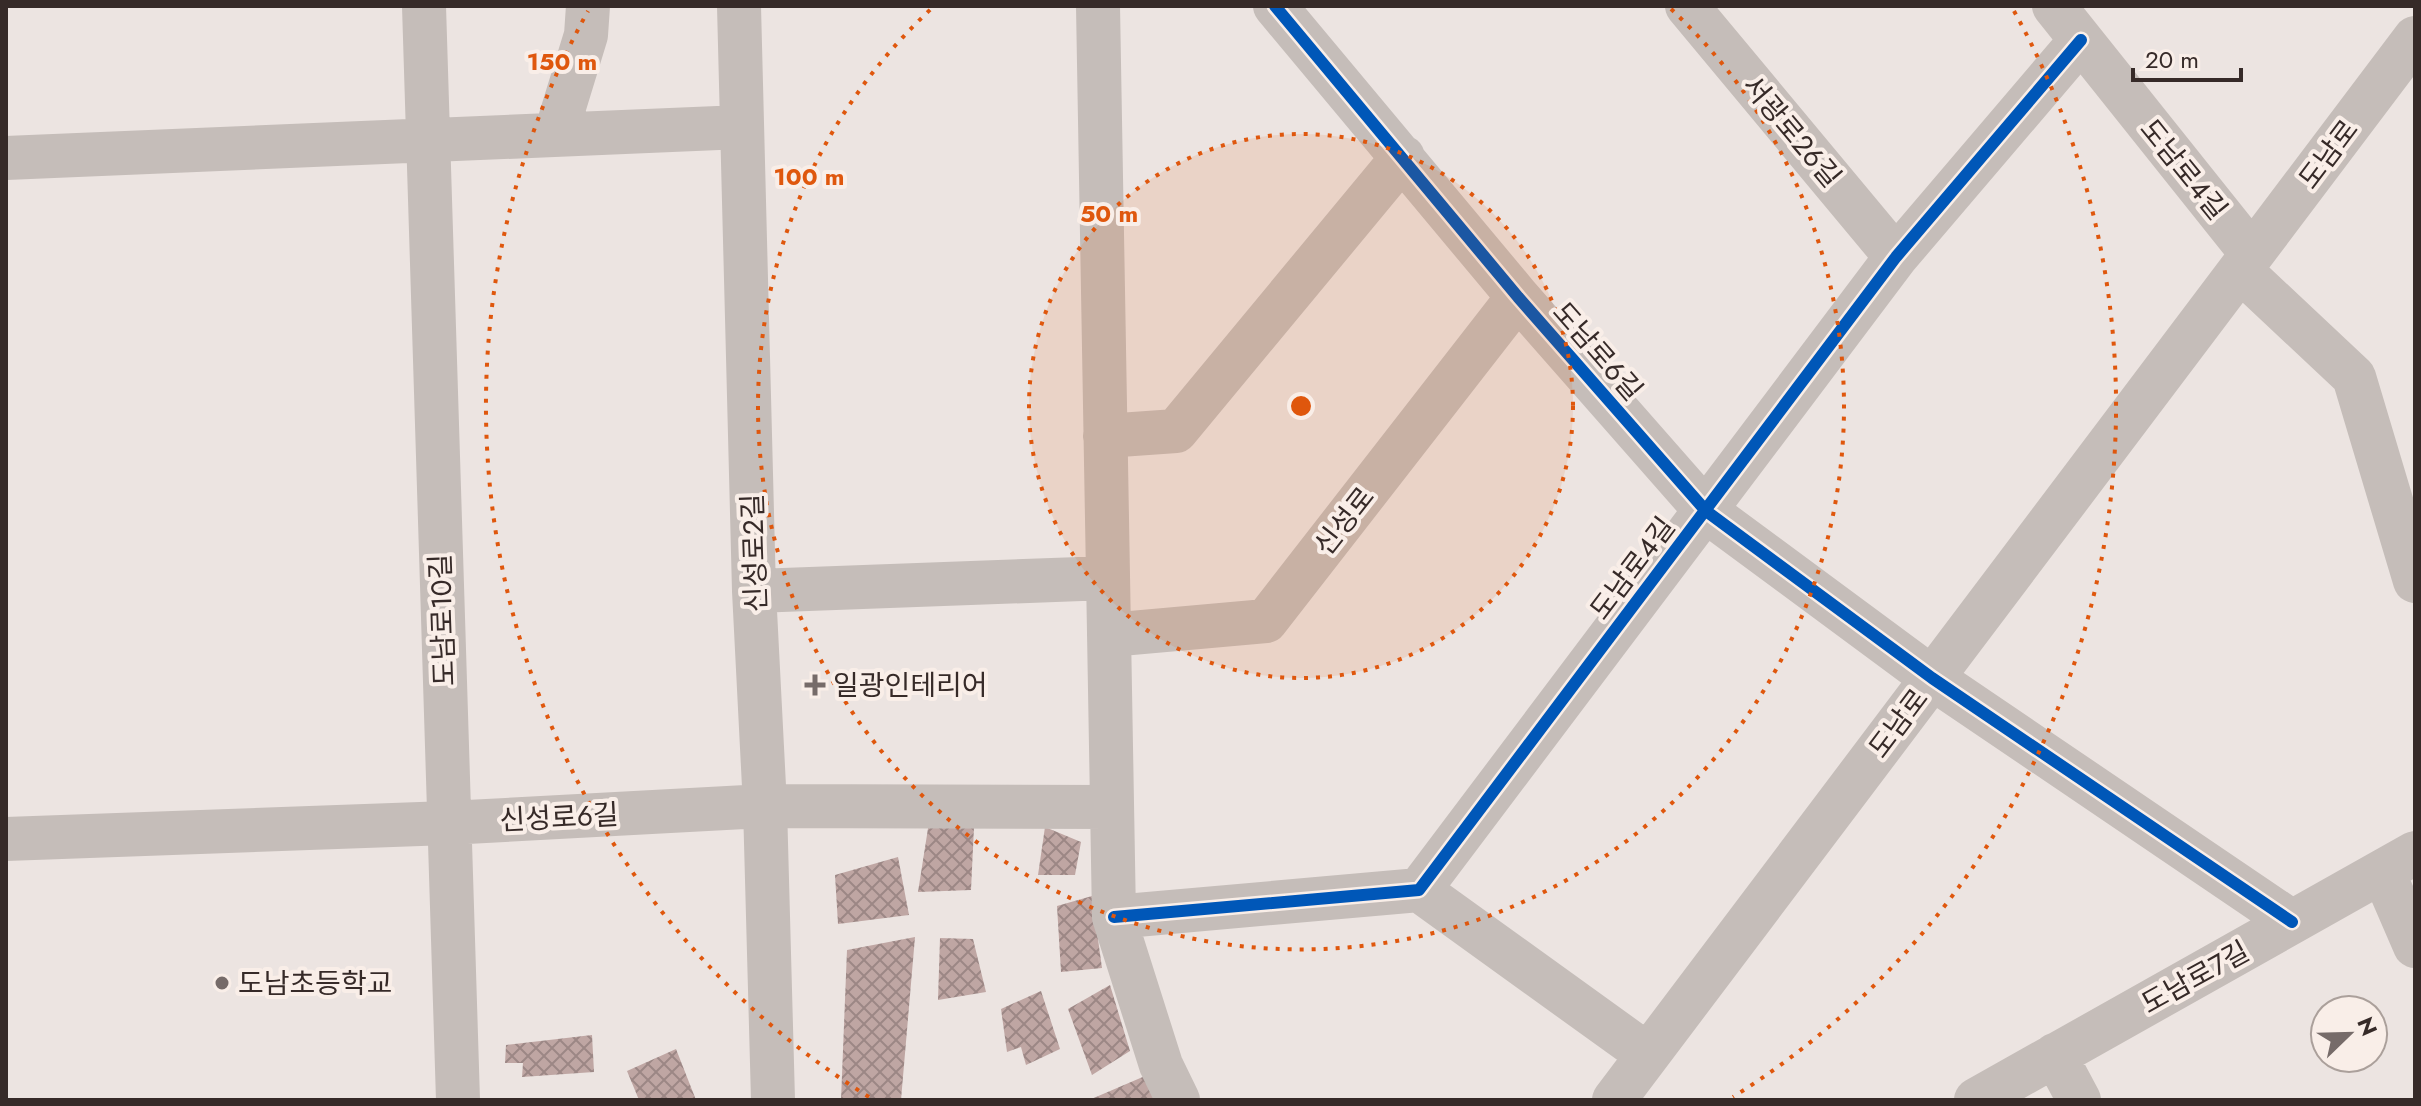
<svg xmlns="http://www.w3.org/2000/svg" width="2421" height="1106" font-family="Jost,'Noto Sans KR',sans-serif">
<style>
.building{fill:url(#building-cross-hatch)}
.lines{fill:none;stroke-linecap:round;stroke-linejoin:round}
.minor{stroke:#c5bdb9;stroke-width:44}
.cycleway-casing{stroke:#f9eee8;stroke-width:17}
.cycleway{stroke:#0057b8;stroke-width:12}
.ring{fill:none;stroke:#df570d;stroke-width:4;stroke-dasharray:4 8}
.poi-dot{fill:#766b69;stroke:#f9eee8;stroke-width:3}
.labels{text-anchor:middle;stroke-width:8;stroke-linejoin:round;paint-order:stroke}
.street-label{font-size:28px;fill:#362a28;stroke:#f9eee8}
.poi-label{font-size:28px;fill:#362a28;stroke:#f9eee8;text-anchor:start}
.centre{fill:#df570d;stroke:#f9eee8;stroke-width:4}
.ring-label{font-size:24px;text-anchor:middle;font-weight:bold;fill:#df570d;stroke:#f9eee8;stroke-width:8;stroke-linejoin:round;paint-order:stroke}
</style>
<defs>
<pattern id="building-cross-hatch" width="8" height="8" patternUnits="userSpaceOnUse" patternTransform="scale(2)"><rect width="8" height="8" fill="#bfa6a3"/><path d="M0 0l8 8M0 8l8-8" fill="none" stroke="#9c8785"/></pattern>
</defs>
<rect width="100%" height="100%" fill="#ece4e1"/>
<path class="building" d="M929,822l45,5 -3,63 -53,2z
M1045,827l36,15 -6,33h-37z
M898,857l11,58 -71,9 -3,-49z
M1092,896l10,72 -41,4 -4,-66z
M915,937l-14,163h-60l6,-150z
M940,938l33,1 13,53 -48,8z
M1110,985l20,66 -38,24 -24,-66z
M1041,991l19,58 -34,16 -5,-18 -14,5 -6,-43z
M592,1035l2,37 -72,5 1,-14h-18l1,-18z
M676,1049l20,51h-57l-12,-29z
M1152,1073l5,27h-68z"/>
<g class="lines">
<path class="minor" d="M424,6l34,1094
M739,6l15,585 11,215 8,294
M1098,6l16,911 47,148 17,35
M1275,6l243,291 188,214 226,167 360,244
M1687,6l209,251
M2054,6l198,248
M556,133l30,-98 2,-29
M6,158l736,-31
M2240,270l114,107 61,204
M1105,436l71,-5 227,-274
M754,591l354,-13
M1109,635l157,-14 252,-324
M6,839l442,-16 317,-17 347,1
M2383,872l32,74
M1419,890l229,165
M1114,917l305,-27 477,-633 185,-217
M2055,1055l24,45
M1614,1100l801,-1062
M1976,1100l439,-247"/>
<g class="cycleway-casing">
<path id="cycleway" d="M1275,6l243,291 188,214 226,167 360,244
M1114,917l305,-27 477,-633 185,-217"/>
</g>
<use href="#cycleway" class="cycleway"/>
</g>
<circle cx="1301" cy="406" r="272" fill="#df570d" fill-opacity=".12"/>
<g class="ring">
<circle cx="1301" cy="406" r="272"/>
<path d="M1671 9A543 543 0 1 1 931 9"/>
<path d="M869 1097A815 815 0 0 1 588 11M2014 11A815 815 0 0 1 1733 1097"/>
</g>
<g class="poi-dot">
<path d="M811 673h8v8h8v8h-8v8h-8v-8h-8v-8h8z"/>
<circle cx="222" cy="983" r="8"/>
</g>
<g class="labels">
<g class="street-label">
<text transform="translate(1792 131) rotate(50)" y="10">서광로26길</text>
<text transform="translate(2328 154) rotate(-53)" y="10">도남로</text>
<text transform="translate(2184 169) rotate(51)" y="10">도남로4길</text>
<text transform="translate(1598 351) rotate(49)" y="10">도남로6길</text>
<text transform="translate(1344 521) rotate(-52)" y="10">신성로</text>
<text transform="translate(754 553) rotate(-92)" y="10">신성로2길</text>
<text transform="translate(1632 568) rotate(-53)" y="10">도남로4길</text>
<text transform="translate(442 620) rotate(-92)" y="10">도남로10길</text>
<text transform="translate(1898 723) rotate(-53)" y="10">도남로</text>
<text transform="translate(559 817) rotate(-3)" y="10">신성로6길</text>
<text transform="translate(2195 977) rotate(-29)" y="10">도남로7길</text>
</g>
<g class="poi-label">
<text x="833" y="695">일광인테리어</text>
<text x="238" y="993">도남초등학교</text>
</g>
</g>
<circle cx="1301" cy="406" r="12" class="centre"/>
<g class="ring-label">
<text x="562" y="70">150 m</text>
<text x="809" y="185">100 m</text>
<text x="1109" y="222">50 m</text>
</g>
<rect width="2421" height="1106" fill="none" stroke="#362a28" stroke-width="16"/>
<g transform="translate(2349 1034) rotate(67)"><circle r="38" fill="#f9eee8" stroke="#aba09b" stroke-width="2"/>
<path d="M0-6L14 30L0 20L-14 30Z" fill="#766b69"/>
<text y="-12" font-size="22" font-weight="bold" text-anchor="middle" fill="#362a28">N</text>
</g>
<path d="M2133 68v12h108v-12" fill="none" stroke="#362a28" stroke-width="4"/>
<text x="2145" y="68" font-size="24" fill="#362a28" stroke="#f9eee8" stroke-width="6" paint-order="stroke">20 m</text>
</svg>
